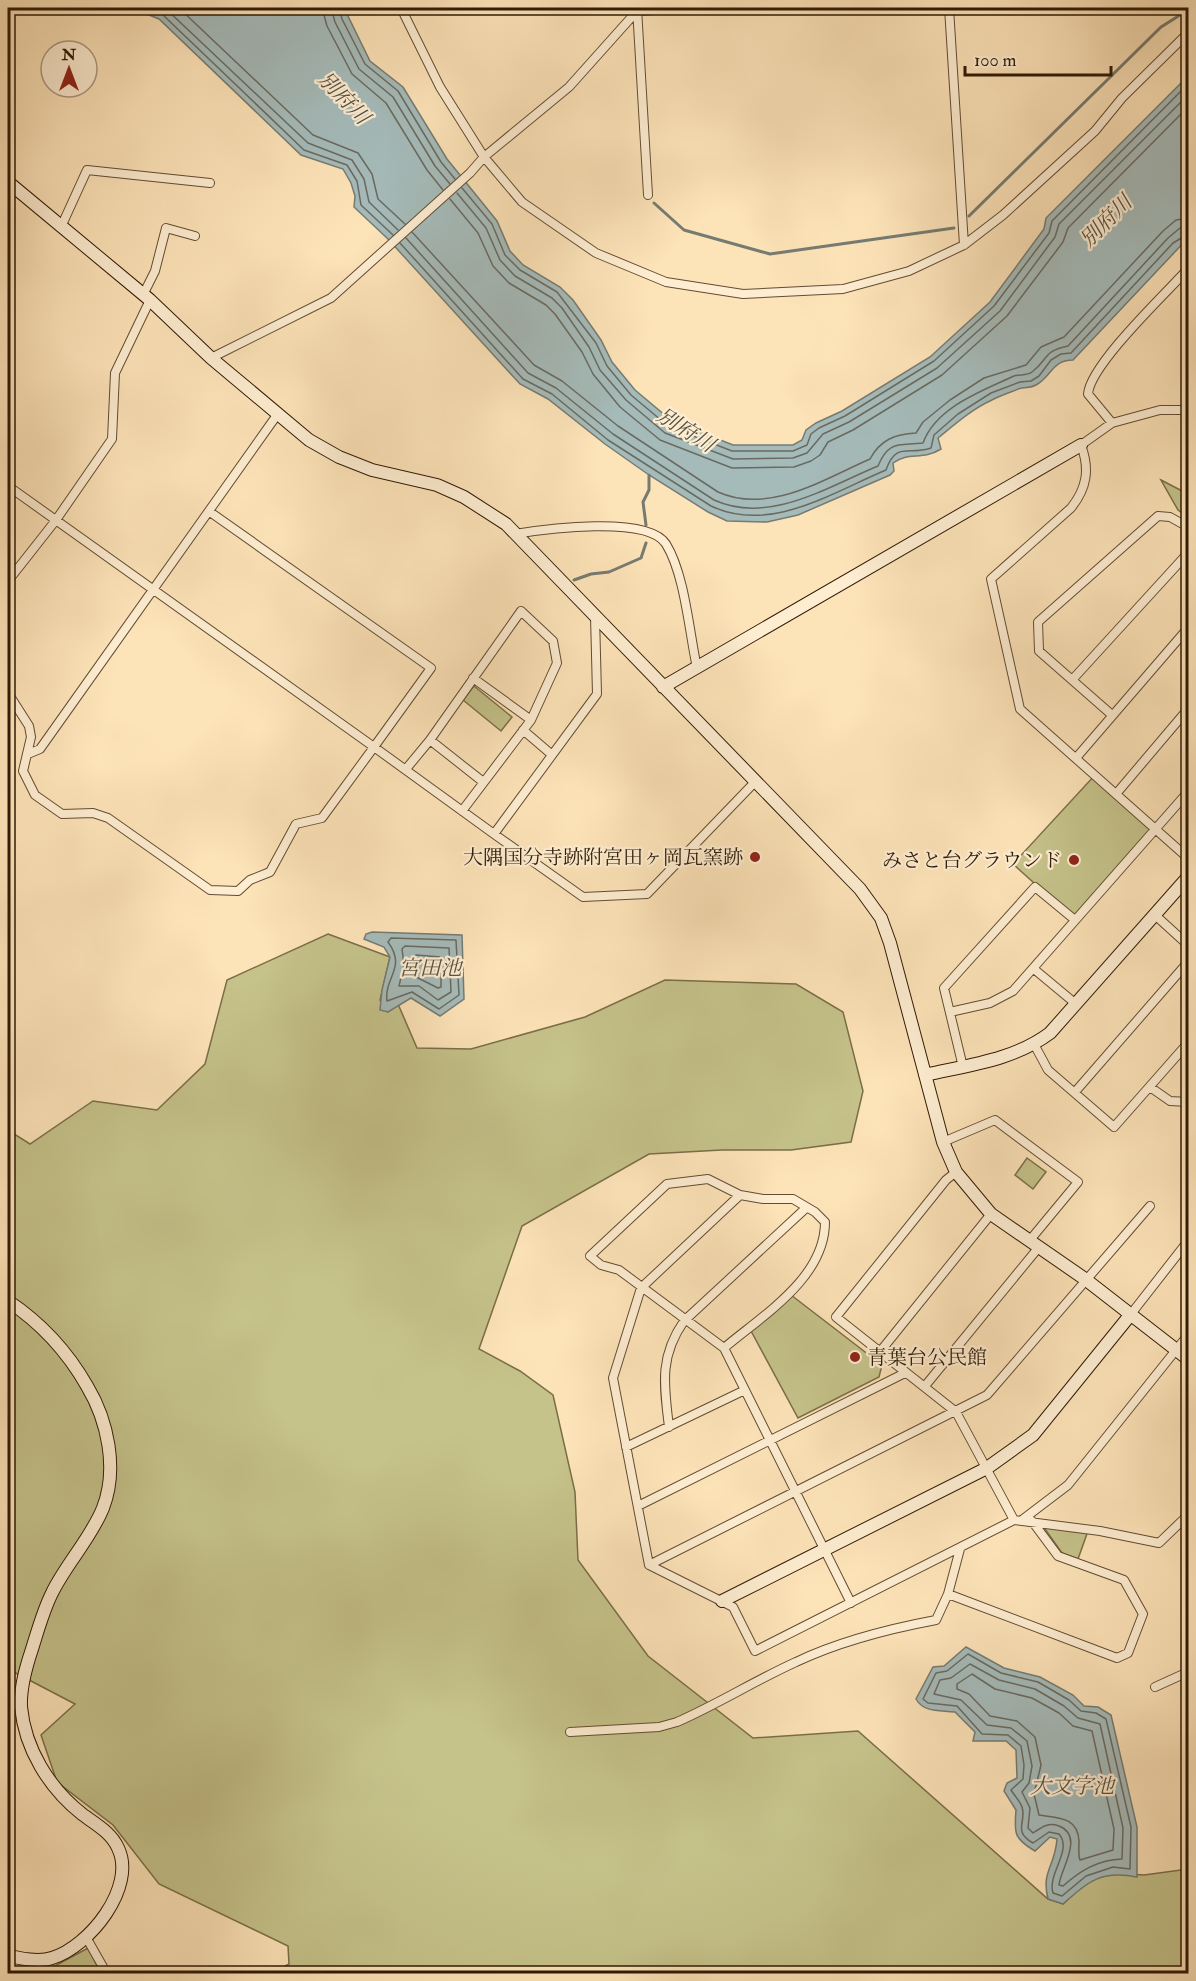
<svg xmlns="http://www.w3.org/2000/svg" width="1196" height="1981" font-family="'IM FELL Double Pica','Noto Serif JP',serif">
<style>
.green{fill:#c5c28a;stroke:#7a6e48;stroke-width:1.5}
.water{fill:#a5bbba;stroke:#767b72;stroke-width:1.5}
.lines{fill:none;stroke-linecap:round;stroke-linejoin:round}
.shore{stroke:#6a6a60;stroke-width:1.5}
.stream{stroke:#767b72;stroke-width:3}
.street-casing{stroke:#624c32;stroke-width:10}
.secondary-casing{stroke:#2f1a05;stroke-width:14}
.street{stroke:#feedd1;stroke-width:8}
.secondary{stroke:#feedd1;stroke-width:12}
.poi-dot{fill:#8f2418;stroke:#feedd1;stroke-width:2}
.labels{text-anchor:middle;stroke-width:4.5;stroke-linejoin:round;paint-order:stroke}
.poi-label{font-size:20px;fill:#2f1a05;stroke:#feedd1;text-anchor:end}
.water-label{font-size:21px;font-style:italic;fill:#585244;stroke:#feedd1}
</style>
<rect width="100%" height="100%" fill="#fde3b8"/>
<filter id="stains"><feTurbulence type="fractalNoise" baseFrequency=".00333" numOctaves="4"/><feColorMatrix values="0 0 0 0 .2 0 0 0 0 .09 0 0 0 0 .02 0 0 0 .5 -.17"/></filter>
<radialGradient id="worn" r=".72"><stop offset=".6" stop-color="#630" stop-opacity="0"/><stop offset="1" stop-color="#630" stop-opacity=".3"/></radialGradient>
<path class="green" d="M1161,480l27,14v23l-10,-7z
M474,686l38,31 -11,14 -38,-31z
M1095,775l62,55 -82,90 -62,-56z
M328,934l62,23 -10,43 8,12 10,-8 19,44 54,1 114,-32 80,-37 131,4 47,28 20,79 -12,51 -60,8h-69l-73,4 -127,72 -43,123 41,22 33,24 22,97 3,68 70,96 105,82 105,-7 190,168 15,5 25,-23 26,-8 30,2 44,-6v104h-916l17,-9 -1,-18 -129,-62 -46,-59 -56,-43 -16,-47 34,-31 -67,-35v-539l22,14 63,-43 64,9 48,-46 22,-84z
M1027,1158l19,14 -13,17 -18,-14z
M791,1295l91,70 -3,12 -81,41 -47,-87z
M1047,1526l41,5 -10,28 -16,-6 -17,-24z
M88,1948l13,25 -93,1v-10l5,3h40z"/>
<path class="water" d="M132,8h212l26,53 33,26 44,72 50,62 13,30 13,14 37,22 13,13 28,40 11,22 23,28 37,31 61,24h60l9,-5 4,-10 10,-7 26,-12 88,-54 60,-55 54,-73 2,-11 142,-142v162l-115,122c-21,0 -21,16 -37,25 -5,3 -8,2 -14,3 -2,0 -27,10 -30,12 -20,9 -37,24 -54,38l3,11c-19,12 -32,2 -48,14l1,8 -4,4 -92,40 -31,7 -40,-1 -19,-9 -59,-37 -44,-31 -57,-45 -28,-15 -132,-145 -34,-32 1,-11 -4,-13 -8,-14 -42,-14 -142,-136z
M372,932l90,3 2,64 -24,17 -29,-18 -23,14 -8,-2 2,-20 8,-33 -6,-10 -20,-8 2,-5z
M966,1647l38,21 36,9 33,18 11,11 14,1 13,8 26,112v50c-36,-7 -48,4 -74,27l-15,-5c-7,-28 7,-32 9,-60l-7,-2 -15,14c-21,-12 -21,-18 -19,-41l-12,-19 3,-8 10,-5 -1,-28 -10,-9h-33l2,-9 -20,-20c-15,-2 -31,1 -39,-13l17,-32 11,-1z"/>
<g class="lines">
<path class="shore" d="M147,8l16,7 141,135 43,15 10,16 4,24 32,30
M165,8l143,135 44,17 12,19 5,23 29,28
M179,8l134,127 45,18 14,21 6,25 27,25
M322,8l5,18 25,48 34,29 41,67 16,20
M331,8l4,14 24,47 34,28 42,69 15,18
M339,8l3,11 23,45 33,27 43,71 14,17
M462,188l30,36 13,31 15,15 37,22 39,51 11,23 24,29 37,31 64,25h61l14,-6 4,-11 8,-6 26,-12 89,-55 60,-55 55,-73 3,-12 136,-137
M457,193l29,35 14,32 15,16 37,22 10,10 27,39 11,23 26,30 39,33 68,26 60,-1 14,-5 16,-19 26,-12 88,-54 63,-57 55,-74 4,-13 129,-129
M450,199l28,34 15,33 16,17 37,22 9,9 27,38 11,22 27,33 40,33 72,28 62,-1 17,-6 9,-6 8,-13 25,-12 89,-55 65,-59 56,-74 5,-14 120,-121
M412,232l122,133 28,16 56,45 100,66c51,23 106,-13 152,-33 10,-19 25,-25 46,-26l7,-11 27,-22 34,-22 42,-13 15,-18 23,-10 99,-106 13,-11 12,-2
M406,238l122,135 28,15 57,46 101,66c55,25 113,-13 164,-34 11,-27 23,-20 45,-23 13,-36 59,-52 91,-67 6,-2 13,0 18,-4 16,-12 11,-21 36,-26l100,-108 12,-10 8,-1
M400,243l123,136 29,15 56,46 103,66c59,28 120,-13 175,-36 10,-29 22,-14 45,-22l3,-13 24,-21 33,-21 29,-11 11,-1 8,-5 12,-16 10,-6 10,-1 102,-110 15,-9
M391,938l65,2 3,55 -20,14 -27,-17 -25,9c-3,-24 20,-33 1,-59z
M405,946l44,2 2,44 -13,8 -19,-14h-20l5,-21 -2,-16z
M416,955l25,2v30l-3,1 -26,-13 1,-17z
M968,1654l33,19 37,9 31,18 12,11 15,2 10,6 25,108 -1,42 -17,-2 -27,9 -24,20 -9,-3c-6,-19 20,-43 6,-59l-10,-2 -16,11c-21,-12 -6,-21 -11,-36 -2,-6 -8,-12 -11,-17l12,-11 1,-14 -3,-19 -13,-11 -26,-1 -25,-28 -29,-3 -5,-4 13,-26 11,-2z
M970,1664l29,16 36,9 29,17 14,12 22,6 23,104 -1,31c-24,1 -41,11 -59,27l-4,-1c1,-15 26,-49 0,-59 -11,-4 -17,1 -26,7l-5,-5 2,-20 -8,-16 7,-9 3,-17 -5,-25 -16,-13 -24,-3 -26,-25 -27,-6 6,-14 11,-2z
M972,1674l23,15 37,9 27,15 14,13 19,5 22,98 -1,21 -33,10c-2,-6 -1,-13 -1,-19 -1,-25 -23,-23 -40,-26l-5,-21 7,-29 -6,-28 -18,-16 -27,-5 -21,-22 -12,-5v-5z"/>
<path class="stream" d="M654,203l30,27 86,24 184,-26
M969,216l192,-189 27,-17
M646,525l-3,-23 6,-12v-15
M574,580l17,-6 18,-2 32,-14 5,-15"/>
<g class="street-casing">
<path id="street" d="M401,8l39,79 44,70 38,45 74,51 70,29 77,12 100,-5 66,-18 55,-26 39,-30 92,-84 27,-33 66,-65
M637,8l11,187
M949,8l15,237
M61,227l26,-57 123,13
M143,295l12,-24 11,-43 29,8
M211,358l120,-60 139,-125 14,-16 85,-70 68,-76 51,-3
M1188,410h-28l-48,13 -31,22c9,24 6,43 -10,63l-80,71 29,130 168,149
M1112,423l-24,-29c2,-29 78,-101 100,-125
M8,486l366,261 57,-79 -221,-156
M515,534c30,-5 133,-19 151,10 19,31 23,87 31,124
M8,581l48,-61 56,-81 3,-66 35,-73
M473,678l58,42
M1072,680l116,-127
M8,693l21,33 2,11 -8,34 12,24 27,19 31,-1 15,5 102,72 28,1 12,-11 20,-8 26,-48 26,-6 52,-71 120,87 103,-140 -2,-78
M1112,715l-73,-64 -1,-29 120,-106 12,1 18,10
M523,730l28,24
M430,740l52,41
M28,754l12,-5 237,-334
M1076,758l112,-130
M406,769l24,-29 91,-129 32,30 4,22 -26,57 -69,91
M1116,794l72,-85
M494,834l89,63 64,-3 107,-111
M1155,915l33,30
M1034,969l42,35
M950,1012l40,-9 23,-12 175,-199
M1034,1044l14,26 66,57 74,-84
M963,1067l-19,-79 91,-101 40,33
M1150,1087l20,14 18,1
M1075,1092l113,-130
M943,1142l52,-22 83,62 -48,58
M956,1172l-10,8 -110,137 120,95 58,108
M740,1195l-99,93 -28,90 36,187 84,42 22,44 259,-131 86,11 59,12 29,-28
M1131,1314l57,-73
M724,1348c39,-33 101,-70 101,-126l-10,-10 -22,-13h-30l-23,-4 -32,-16 -41,5 -77,72 11,9 18,5 105,78 127,255
M879,1353l112,-139
M925,1386l114,-139
M669,1427c-5,-42 -10,-70 15,-106l122,-113
M626,1447l119,-57
M638,1506l267,-133
M1022,1520l46,-35 120,-150
M960,1549l-12,45 169,64 11,-5 15,-39 -19,-34 -66,-24 -26,-35
M649,1565l338,-170 163,-189
M1155,1687l33,-15
M570,1732l89,-5 18,-5c41,-18 79,-42 119,-60 44,-21 92,-33 140,-42l12,-26
M86,1937l21,37"/>
</g>
<g class="secondary-casing">
<path id="secondary" d="M8,182l142,118 61,58 98,82 30,17 33,13 65,15 27,12 42,27 354,365 21,29 9,25 53,199 13,30 35,42 94,65 103,80
M663,687l418,-242
M925,1075c44,-10 89,-15 125,-42l138,-156
M8,1301c33,22 59,50 79,85 21,35 31,83 16,122 -12,30 -37,56 -51,85 -9,18 -14,37 -20,56 -6,18 -12,38 -11,58 4,42 28,81 61,107 13,10 29,18 36,34 19,39 -29,99 -66,110 -12,4 -33,1 -44,-3
M722,1601l265,-133 46,-33 98,-121"/>
</g>
<use href="#street" class="street"/>
<use href="#secondary" class="secondary"/>
</g>
<g class="poi-dot">
<circle cx="755" cy="857" r="6"/>
<circle cx="1074" cy="860" r="6"/>
<circle cx="855" cy="1357" r="6"/>
</g>
<g class="labels">
<g class="poi-label">
<text x="743" y="864">大隅国分寺跡附宮田ヶ岡瓦窯跡</text>
<text x="1062" y="867">みさと台グラウンド</text>
<text x="867" y="1364" text-anchor="start">青葉台公民館</text>
</g>
<g class="water-label">
<text transform="translate(344 98) rotate(46)" y="7">別府川</text>
<text transform="translate(1106 221) rotate(-45)" y="7">別府川</text>
<text transform="translate(686 430) rotate(32)" y="7">別府川</text>
<text x="430" y="975">宮田池</text>
<text x="1072" y="1793">大文字池</text>
</g>
</g>
<rect width="1196" height="1981" fill="none" stroke="#fde3b8" stroke-width="30"/>
<rect x="9" y="9" width="1178" height="1963" fill="none" stroke="#2f1a05" stroke-width="3"/>
<rect x="15" y="15" width="1166" height="1951" fill="none" stroke="#2f1a05" stroke-width="1.5"/>
<g transform="translate(69 69)"><circle r="28" fill="#feedd1" stroke="#ab997f" stroke-width="1.5"/>
<path d="M0-4.5L10 22L0 15L-10 22Z" fill="#8f2418"/>
<text y="-9" font-size="16" font-weight="bold" text-anchor="middle" fill="#2f1a05">N</text>
</g>
<path d="M965 66v9h146v-9" fill="none" stroke="#2f1a05" stroke-width="3"/>
<text x="974" y="66" font-size="18" fill="#2f1a05" stroke="#feedd1" stroke-width="4.5" paint-order="stroke">100 m</text>
<rect width="100%" height="100%" filter="url(#stains)"/>
<rect width="100%" height="100%" fill="url(#worn)"/>
</svg>
